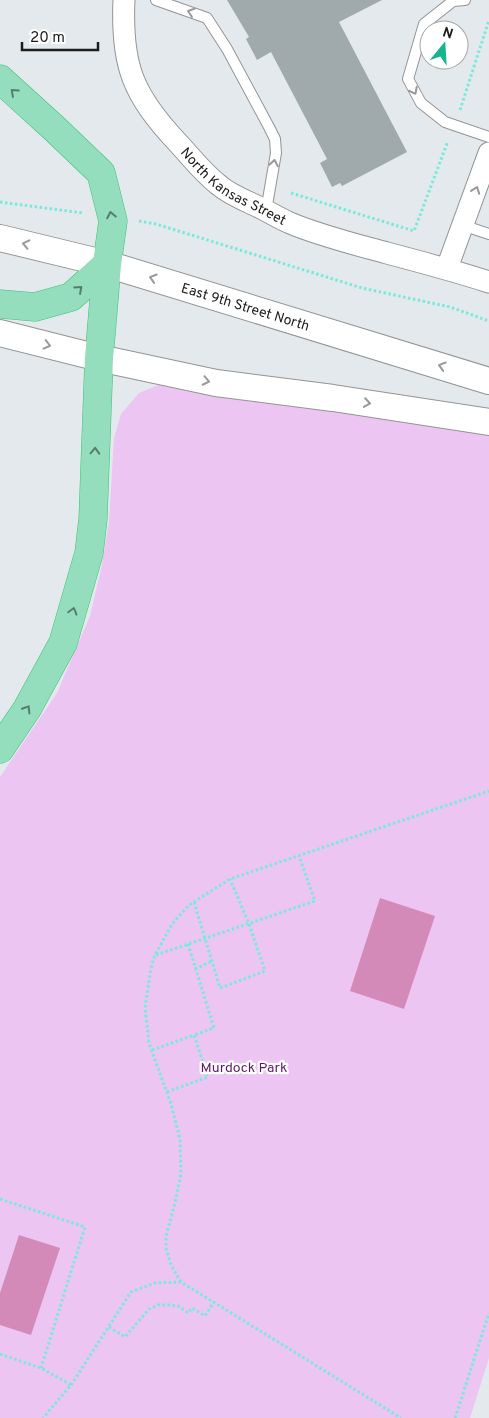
<svg xmlns="http://www.w3.org/2000/svg" width="489" height="1418" font-family="Overpass,sans-serif">
<style>
.park{fill:#ecc5f3}
.pitch{fill:#d48ab9}
.building{fill:#a0a9ab}
.lines{fill:none;stroke-linecap:round;stroke-linejoin:round}
.service-casing{stroke:#949494;stroke-width:12}
.minor-casing{stroke:#949494;stroke-width:23}
.tertiary-casing{stroke:#949494;stroke-width:28}
.motorway-casing{stroke:#37c672;stroke-width:29}
.path{stroke:#78eada;stroke-width:3;stroke-dasharray:2.5 2.5;stroke-linecap:butt}
.service{stroke:#fff;stroke-width:10}
.minor{stroke:#fff;stroke-width:21}
.tertiary{stroke:#fff;stroke-width:26}
.motorway{stroke:#94ddbd;stroke-width:28}
.oneway{stroke:#999}
.oneway2{stroke:#587d6d}
.labels{text-anchor:middle;stroke-width:4.5;stroke-linejoin:round;paint-order:stroke}
.street-label{font-size:14px;fill:#1d1d1d;stroke:#fff}
.park-label{font-size:14px;fill:#61176f;stroke:#fff}
</style>
<rect width="100%" height="100%" fill="#e4e9ed"/>
<path class="park" d="M161,384l328,45v929l-19,60h-470v-641l57,-84 33,-77 12,-51 7,-43 5,-84 7,-24 18,-21z"/>
<path class="pitch" d="M380,898l55,18 -31,93 -54,-18z
M19,1235l41,13 -29,87 -31,-10v-32z"/>
<path class="building" d="M227,0h155l-43,22 68,130 -65,34 -2,-3 -8,4 -12,-24 7,-4 -56,-107 -14,8 -11,-21 3,-2z"/>
<g class="lines">
<g class="service-casing">
<path id="service" d="M156,0l51,18 20,31 42,78 6,12 1,14 -10,58
M465,0l-12,1 -29,23 -16,55 13,24 24,19 44,15
M462,225l27,9"/>
</g>
<g class="minor-casing">
<g id="minor">
<path id="s1" d="M124,0c-3,66 9,95 54,143 14,15 25,30 42,43 12,10 29,16 43,23 9,5 18,10 27,14 31,13 64,21 97,30 34,9 68,18 102,29"/>
<path d="M447,268l42,-115"/>
</g>
</g>
<g class="tertiary-casing">
<g id="tertiary">
<path id="s2" d="M0,238l107,26 382,117"/>
<path d="M0,333l99,25 117,25 117,15 156,24"/>
</g>
</g>
<g class="motorway-casing">
<path id="motorway" d="M0,79l55,50 46,44 12,48 -6,43 -8,94 -6,161 -4,34 -26,90 -36,66 -27,40
M0,304l35,3 36,-10 36,-33"/>
</g>
<path class="path" d="M460,110l29,-90
M291,193l123,38 34,-90
M0,202l83,11
M139,221l17,3 206,64 88,19 39,14
M194,902l26,86 45,-17 -16,-47 -19,-45
M188,944l26,84 -20,7
M156,955l159,-54 -16,-45
M195,969l17,-8
M152,1050l42,-15 14,42 -41,15
M0,1199l85,28 -44,141
M181,1282l-10,-17 -5,-17v-12l8,-29 7,-33 -1,-35 -9,-35 -22,-61 -4,-35 6,-40 4,-13 17,-31 17,-19 41,-26 259,-88
M109,1327l16,10 24,-28 9,-4h11l9,1 10,7 4,-5 13,8 9,-14
M0,1354l41,14 30,17 -28,33
M71,1385l60,-93 24,-9 26,-1 220,136
M455,1418l34,-105"/>
<use href="#service" class="service"/>
<use href="#minor" class="minor"/>
<use href="#tertiary" class="tertiary"/>
<use href="#motorway" class="motorway"/>
</g>
<defs><path id="oneway-chevron" d="M-2-3.5L2.5 0L-2 3.5" fill="none" stroke-width="1.6" stroke-linecap="round" stroke-linejoin="round" transform="scale(1.25)"/></defs>
<g class="oneway">
<use href="#oneway-chevron" transform="translate(191 12) rotate(-161)"/>
<use href="#oneway-chevron" transform="translate(414 91) rotate(63)"/>
<use href="#oneway-chevron" transform="translate(274 163) rotate(-81)"/>
<use href="#oneway-chevron" transform="translate(476 190) rotate(-70)"/>
<use href="#oneway-chevron" transform="translate(26 244) rotate(-167)"/>
<use href="#oneway-chevron" transform="translate(153 278) rotate(-163)"/>
<use href="#oneway-chevron" transform="translate(47 345) rotate(14)"/>
<use href="#oneway-chevron" transform="translate(442 366) rotate(-163)"/>
<use href="#oneway-chevron" transform="translate(206 381) rotate(12)"/>
<use href="#oneway-chevron" transform="translate(367 403) rotate(8)"/>
</g>
<g class="oneway2">
<use href="#oneway-chevron" transform="translate(14 92) rotate(-138)"/>
<use href="#oneway-chevron" transform="translate(111 215) rotate(-101)"/>
<use href="#oneway-chevron" transform="translate(79 289) rotate(-42)"/>
<use href="#oneway-chevron" transform="translate(95 451) rotate(-88)"/>
<use href="#oneway-chevron" transform="translate(73 611) rotate(-74)"/>
<use href="#oneway-chevron" transform="translate(27 709) rotate(-58)"/>
</g>
<g class="labels">
<g class="street-label">
<text dy="5" stroke="none"><textPath href="#s1" startOffset="230">North Kansas Street</textPath></text>
<text dy="5" stroke="none"><textPath href="#s2" startOffset="255">East 9th Street North</textPath></text>
</g>
<g class="park-label">
<text x="244" y="1072">Murdock Park</text>
</g>
</g>
<g transform="translate(444 45) rotate(18)"><circle r="24" fill="#ffffff" stroke="#a5a5a5"/>
<path d="M0-4L9 19L0 12L-9 19Z" fill="#16b58e"/>
<text y="-8" font-size="14" font-weight="bold" text-anchor="middle" fill="#1d1d1d">N</text>
</g>
<path d="M22 42v8h76v-8" fill="none" stroke="#1d1d1d" stroke-width="2.5"/>
<text x="30" y="42" font-size="15" fill="#1d1d1d" stroke="#ffffff" stroke-width="4" paint-order="stroke">20 m</text>
</svg>
